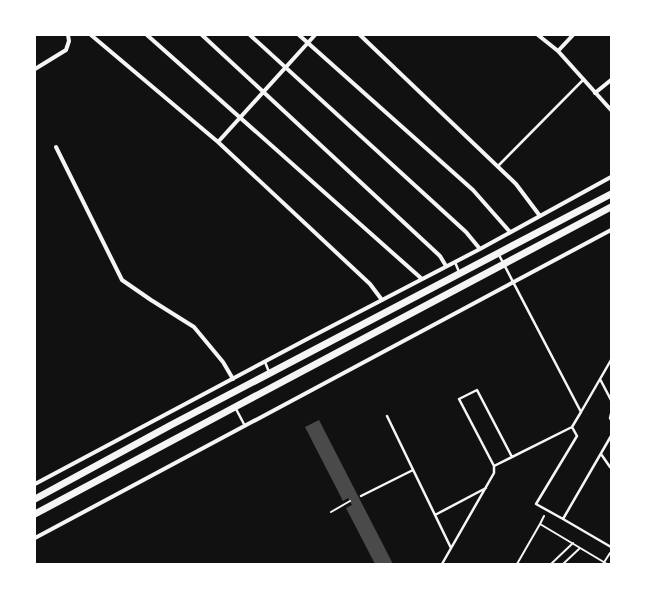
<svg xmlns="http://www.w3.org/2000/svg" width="646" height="599" font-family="'Archivo Narrow',sans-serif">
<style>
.building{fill:#4a4a4a}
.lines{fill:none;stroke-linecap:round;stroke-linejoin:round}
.path{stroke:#f5f5f5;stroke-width:2}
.service{stroke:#f5f5f5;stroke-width:2.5}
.minor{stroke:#f5f5f5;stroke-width:4}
.secondary{stroke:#f5f5f5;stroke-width:7}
</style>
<rect width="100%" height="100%" fill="#111"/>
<path class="building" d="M319,420l74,144h-18l-29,-56 6,-3 -4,-7 -5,3 -38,-74z"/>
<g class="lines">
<path class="path" d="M331,512l19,-11
M544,516l-4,8 67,40
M517,564l23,-40
M551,564l22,-21
M563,564l17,-16
M603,564l7,-11"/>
<path class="service" d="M498,166l86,-87
M499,255l82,157 -9,15 -78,39 -35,-67 18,-9 35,67
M455,262l4,10
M265,362l4,10
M600,379l11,21
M236,409l9,17
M581,412l30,-52
M611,414l-1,4 1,2
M387,416l64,132
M611,436l-48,83 48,28
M601,454l9,13
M361,496l52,-26
M435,515l51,-27
M563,519l-27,-15 41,-68 -5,-9
M442,564l52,-91v-7"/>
<path class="minor" d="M91,35l127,107 152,142 12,16
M147,35l275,244
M202,35l238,221 6,10
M250,35l216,197 14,17
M299,35l174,155 37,42
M360,35l156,149 24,32
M538,35l20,16 53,59
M558,51l15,-16
M35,69l31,-19 3,-9 -1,-6
M595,93l16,-13
M218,142l97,-107
M56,147l66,133 29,20 43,27 29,35 10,17
M35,484l276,-147 169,-88 131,-72
M35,538l576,-308"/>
<path class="secondary" d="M35,499l136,-74 440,-231
M35,514l200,-107 376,-200"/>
</g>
<rect width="646" height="599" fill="none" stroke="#ffffff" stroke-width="72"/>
</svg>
